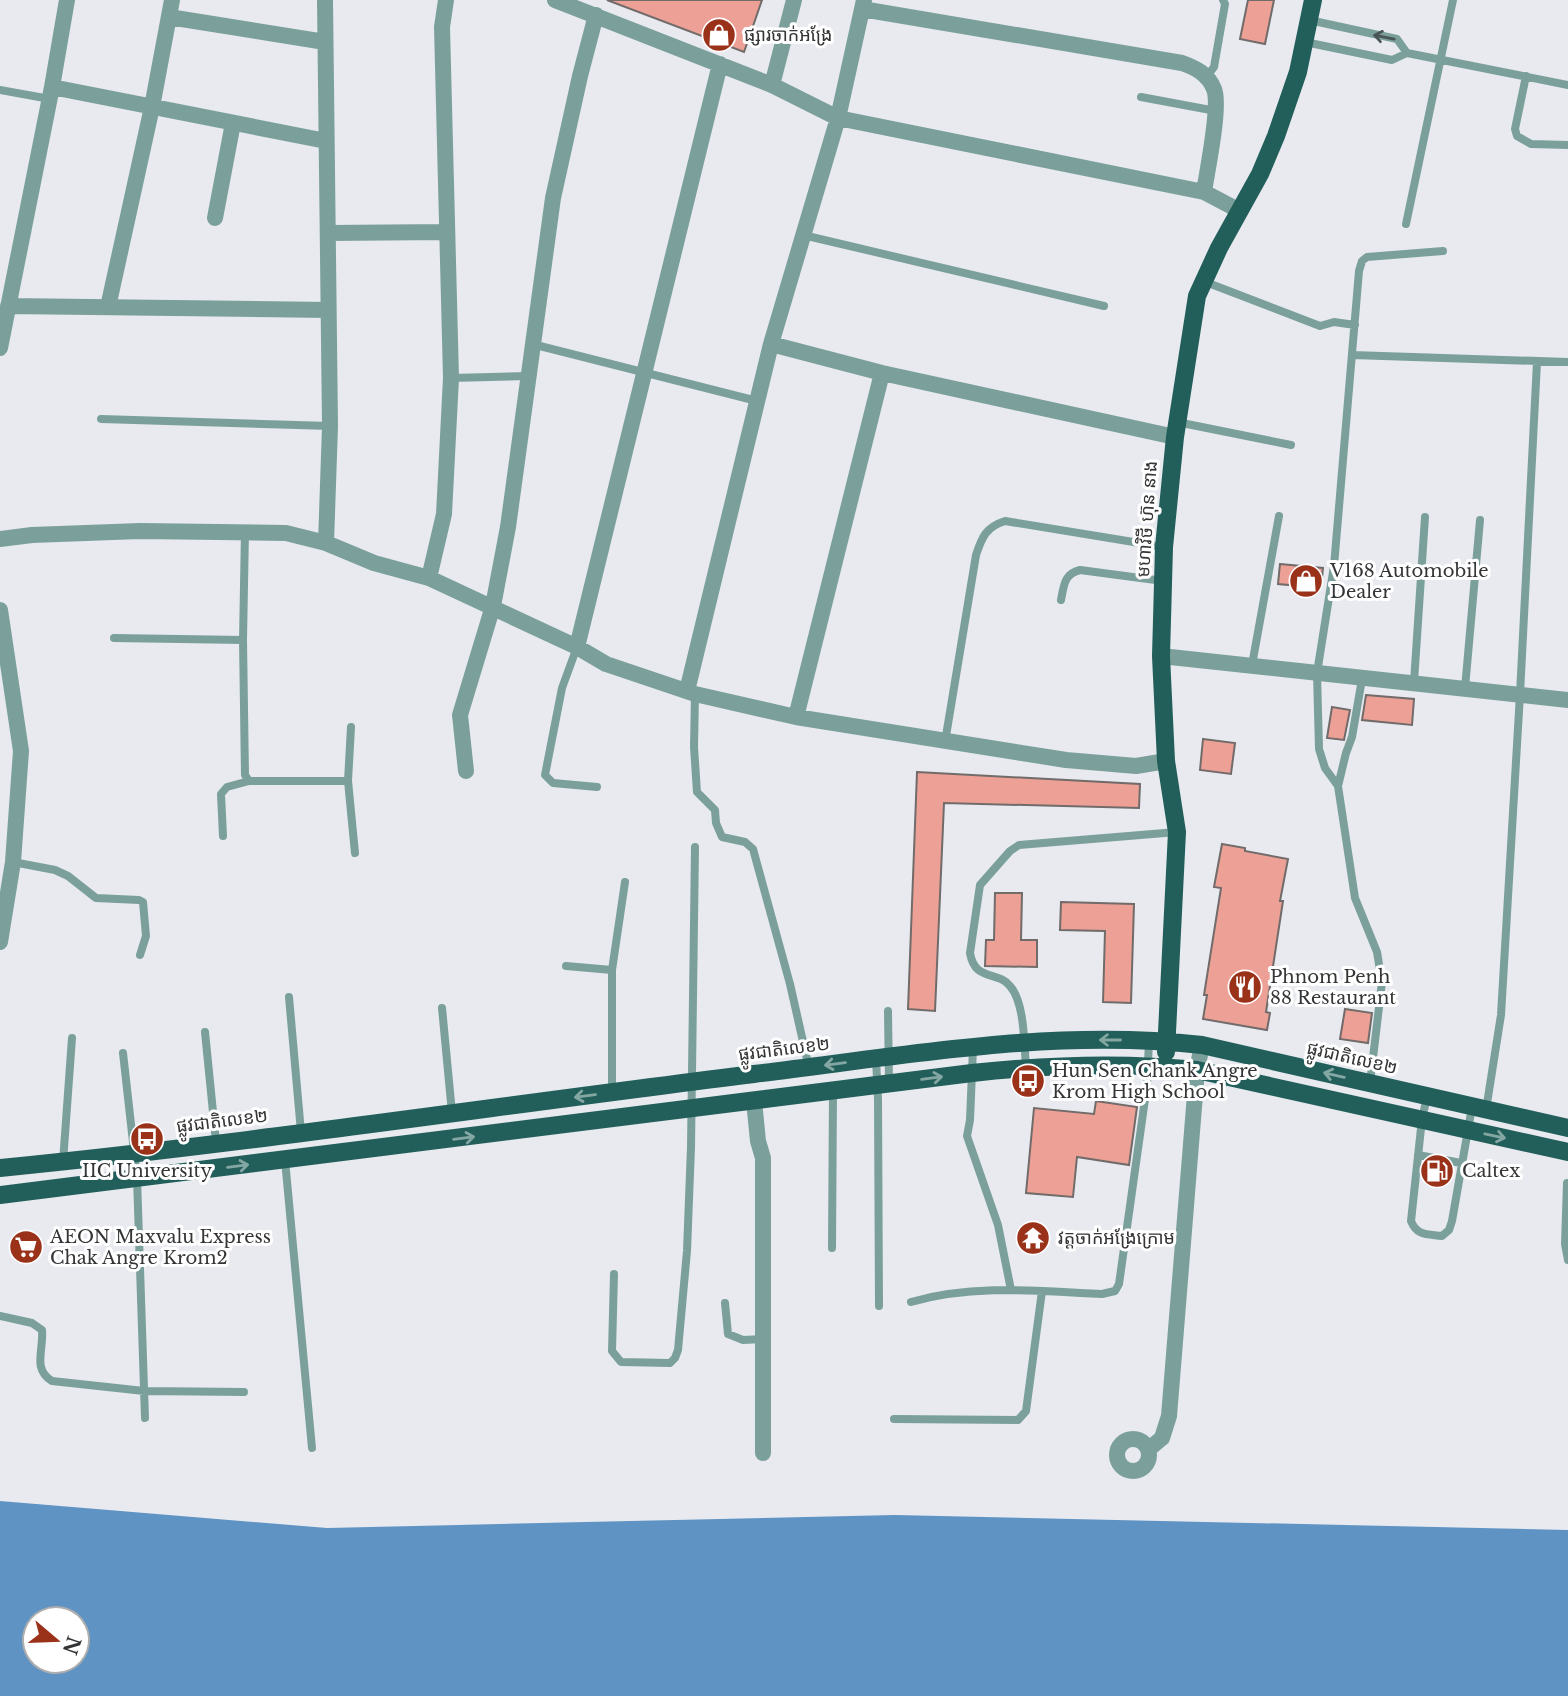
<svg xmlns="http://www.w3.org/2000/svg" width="1568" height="1696" font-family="'Libre Baskerville','Noto Sans Khmer',serif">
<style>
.water{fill:#5f93c3;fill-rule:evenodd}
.building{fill:#eda196;stroke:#716b6a;stroke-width:2}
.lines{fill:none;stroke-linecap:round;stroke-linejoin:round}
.service{stroke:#7ba09c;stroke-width:8}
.minor{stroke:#7ba09c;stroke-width:16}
.primary{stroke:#225f5a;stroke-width:18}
.oneway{stroke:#495555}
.oneway2{stroke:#85a7a4}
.labels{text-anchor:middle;stroke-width:6;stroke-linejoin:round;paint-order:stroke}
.poi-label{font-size:18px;fill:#343537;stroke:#fff;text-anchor:start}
.street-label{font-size:18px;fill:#343537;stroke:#fff}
</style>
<rect width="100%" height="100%" fill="#e8eaf0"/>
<path class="water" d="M0,1501l327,27 568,-13 673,15v166h-1568zM35,1619h42v42h-42z"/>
<path class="building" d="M607,0h155l-18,52z
M1248,0h26l-9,44 -25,-5z
M1280,564l43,4 -2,20 -43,-4z
M1366,695l48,4 -2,26 -50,-5z
M1332,707l18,3 -6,30 -17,-2z
M1203,739l32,4 -4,31 -31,-4z
M917,772l223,12 -1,24 -195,-5 -9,208 -27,-2z
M1222,844l23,4v3l43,8 -8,42h3l-17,111 4,1 -3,17 -64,-11 4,-24h-3l17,-107 -7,-1z
M995,893h27l-1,47h16v27l-52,-1 1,-26h8z
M1061,902l73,2 -3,99 -28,-1 2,-71 -45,-1z
M1345,1009l27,4 -4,30 -28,-4z
M1096,1101l41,6 -8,58 -52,-8 -4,40 -47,-4 8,-85 60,6z"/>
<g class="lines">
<path class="service" d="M1309,20l88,19 10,14
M1305,42l87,18 15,-7 161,32
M1207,76l7,-9 11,-63 -2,-4
M1526,76l-11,53 2,7 14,8 37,1
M0,90l50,9
M1141,97l75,14
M1406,224l47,-224
M803,235l301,71
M1203,281l117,45 14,-4 21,3
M532,344l225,57
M1352,355l216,7
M451,378l77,-2
M101,419l229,7
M1177,422l114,23
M245,531l-2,109 2,135 4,6
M1061,600c3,-15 3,-26 19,-30l83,11
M114,638l129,2
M577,647l-15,41 -17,87 8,8 44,4
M1252,665l27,-149
M1414,682l11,-165
M1465,688l15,-168
M695,694l-1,53 3,45 18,18 1,13 6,14 23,5 8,7 37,135 19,84
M351,727l-3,54 7,72
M945,742l31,-187c6,-18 10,-28 29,-34l159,26
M1338,786l8,-33 6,-16 10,-58
M223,836l-2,-42 6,-7 22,-6h99
M13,862l42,8 13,6 28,22 43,2 4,2 3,34 -6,19
M566,966l46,4
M289,997l12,135
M442,1008l10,105
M888,1011l1,73
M205,1032l11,110
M973,1048l-3,72 -3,16 31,89 13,65
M123,1053l14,125 8,240
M876,1059l2,40 1,207
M1026,1067c-2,-22 -1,-64 -16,-81 -13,-16 -35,-4 -40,-33l10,-68 30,-34 9,-6 158,-13
M1370,1083l12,-101 -5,-30 -22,-54 -17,-112 -13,-18 -6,-19 -2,-76 17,-107 25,-295 3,-10 5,-4 76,-6
M612,1093v-123l13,-88
M1427,1097l-5,22 -11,102c6,15 16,13 31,15l7,-6 3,-9 20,-114
M1486,1110l15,-95 19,-321 17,-332
M1418,1155l43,8
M285,1160l27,288
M63,1162l9,-124
M1567,1183l-2,61 3,16
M832,1248l1,-157
M614,1274l-2,77 9,11 49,1 5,-5 3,-8 9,-99 4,-104 4,-300
M911,1302c62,-18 128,-11 191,-8l13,-3 4,-7 28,-199 2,-44
M725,1303l3,31 15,6 20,-1
M0,1316l32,7 10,7c2,20 -10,39 10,51l92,10 100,1
M894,1419l124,1 8,-9 16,-120"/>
<path class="minor" d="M325,0l5,426 -4,117
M555,0l217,85 66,33 366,74 36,19
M862,9l320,54c14,5 26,11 32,26 7,17 -7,82 -10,103
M169,17l156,25
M772,85l22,-85
M52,87l274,54
M215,218l18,-95
M328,233l119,-1
M8,306l320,4
M108,307l44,-200 20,-107
M771,344l111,29 293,64
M0,348l52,-261 15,-87
M0,539l32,-4 108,-4 146,2 40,10 48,20 55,15 148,69 29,17 89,30 101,23 270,43 70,6 30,-5
M429,578l15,-64 7,-136 -9,-351 4,-27
M0,610l21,141 -8,111 -13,80
M577,647l143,-583
M1161,656l407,44
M687,691l84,-347 67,-226 26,-118
M796,717l86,-344
M466,771l-6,-56 33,-109 15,-79 45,-329 27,-122 16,-61
M754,1101l4,40 5,17v295
M1117 1455a16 16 0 1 1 32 0a16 16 0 1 1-32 0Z
M1149,1449l13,-11 7,-22 28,-346 5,-25"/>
<path class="primary" d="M1166,1052l11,-220 -11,-71 -5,-105 3,-109 11,-110 22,-141 22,-48 41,-74 16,-38 22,-64 15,-72
M0,1168c252,-25 503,-63 754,-94 149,-18 298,-46 448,-29l366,83
M0,1195l972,-122c75,-8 151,-11 225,-3l371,82"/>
</g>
<defs><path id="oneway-shaft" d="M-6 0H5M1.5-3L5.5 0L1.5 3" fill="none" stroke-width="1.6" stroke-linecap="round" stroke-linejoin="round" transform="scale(1.75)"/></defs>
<use class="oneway" href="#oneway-shaft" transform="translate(1384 37) rotate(-169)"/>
<g class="oneway2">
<use href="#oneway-shaft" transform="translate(1110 1040) rotate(-180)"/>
<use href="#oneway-shaft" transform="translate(835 1064) rotate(173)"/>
<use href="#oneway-shaft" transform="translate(1334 1075) rotate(-167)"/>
<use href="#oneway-shaft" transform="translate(932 1078) rotate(-8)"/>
<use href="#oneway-shaft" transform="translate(585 1096) rotate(173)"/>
<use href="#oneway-shaft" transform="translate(1495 1136) rotate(12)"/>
<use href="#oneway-shaft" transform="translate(464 1138) rotate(-7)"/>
<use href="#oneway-shaft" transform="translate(238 1166) rotate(-7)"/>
</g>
<defs>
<g id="shop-disc" transform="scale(1.75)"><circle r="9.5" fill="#9a3119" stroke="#fff"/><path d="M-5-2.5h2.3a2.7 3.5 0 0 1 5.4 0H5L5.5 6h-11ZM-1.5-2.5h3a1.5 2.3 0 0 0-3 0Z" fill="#fff"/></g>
<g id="restaurant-disc" transform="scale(1.75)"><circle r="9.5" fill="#9a3119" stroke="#fff"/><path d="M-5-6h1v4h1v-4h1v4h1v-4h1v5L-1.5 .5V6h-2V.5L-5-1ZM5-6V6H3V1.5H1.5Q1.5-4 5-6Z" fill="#fff"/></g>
<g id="bus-disc" transform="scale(1.75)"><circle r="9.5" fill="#9a3119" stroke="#fff"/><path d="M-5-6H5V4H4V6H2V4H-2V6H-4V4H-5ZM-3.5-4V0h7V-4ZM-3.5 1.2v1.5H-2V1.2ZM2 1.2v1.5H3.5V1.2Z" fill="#fff"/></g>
<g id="fuel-disc" transform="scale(1.75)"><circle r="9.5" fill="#9a3119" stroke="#fff"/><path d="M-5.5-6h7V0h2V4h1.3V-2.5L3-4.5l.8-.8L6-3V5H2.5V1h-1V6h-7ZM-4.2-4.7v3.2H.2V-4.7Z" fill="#fff"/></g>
<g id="temple-disc" transform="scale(1.75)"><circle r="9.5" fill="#9a3119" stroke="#fff"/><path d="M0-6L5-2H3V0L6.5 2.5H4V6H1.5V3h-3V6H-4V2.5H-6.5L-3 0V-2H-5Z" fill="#fff"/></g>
<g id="supermarket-disc" transform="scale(1.75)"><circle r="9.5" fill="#9a3119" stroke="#fff"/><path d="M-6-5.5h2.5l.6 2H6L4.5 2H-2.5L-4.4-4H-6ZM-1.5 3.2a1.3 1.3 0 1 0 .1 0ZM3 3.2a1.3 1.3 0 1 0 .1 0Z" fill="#fff"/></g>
</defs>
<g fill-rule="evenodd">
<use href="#shop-disc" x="719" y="35"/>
<use href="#shop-disc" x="1306" y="581"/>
<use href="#restaurant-disc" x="1245" y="987"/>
<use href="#bus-disc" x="1028" y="1081"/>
<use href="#bus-disc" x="147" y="1139"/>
<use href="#fuel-disc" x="1437" y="1171"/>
<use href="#temple-disc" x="1033" y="1238"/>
<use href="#supermarket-disc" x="26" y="1247"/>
</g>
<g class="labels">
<g class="poi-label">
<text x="744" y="41">ផ្សារចាក់អង្រែ</text>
<text x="1330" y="577">V168 Automobile<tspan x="1330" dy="21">Dealer</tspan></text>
<text x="1270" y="983">Phnom Penh<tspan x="1270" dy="21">88 Restaurant</tspan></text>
<text x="1052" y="1077">Hun Sen Chank Angre<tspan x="1052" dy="21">Krom High School</tspan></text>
<text x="147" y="1177" text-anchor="middle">IIC University</text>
<text x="1462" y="1177">Caltex</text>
<text x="50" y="1243">AEON Maxvalu Express<tspan x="50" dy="21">Chak Angre Krom2</tspan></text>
<text x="1058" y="1244">វត្តចាក់អង្រែក្រោម</text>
</g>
<g class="street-label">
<text transform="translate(1147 519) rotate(-86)" y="6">មហាវិថី ហ៊ុន នាង</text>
<text transform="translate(784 1049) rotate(-7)" y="6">ផ្លូវជាតិលេខ២</text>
<text transform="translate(1352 1058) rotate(13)" y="6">ផ្លូវជាតិលេខ២</text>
<text transform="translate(222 1121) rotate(-7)" y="6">ផ្លូវជាតិលេខ២</text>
</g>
</g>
<g transform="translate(56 1640) rotate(109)"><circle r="33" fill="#ffffff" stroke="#aeaeaf" stroke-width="2"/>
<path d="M0-5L12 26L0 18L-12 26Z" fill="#9a3119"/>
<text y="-10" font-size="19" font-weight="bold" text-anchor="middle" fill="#343537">N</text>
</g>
</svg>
